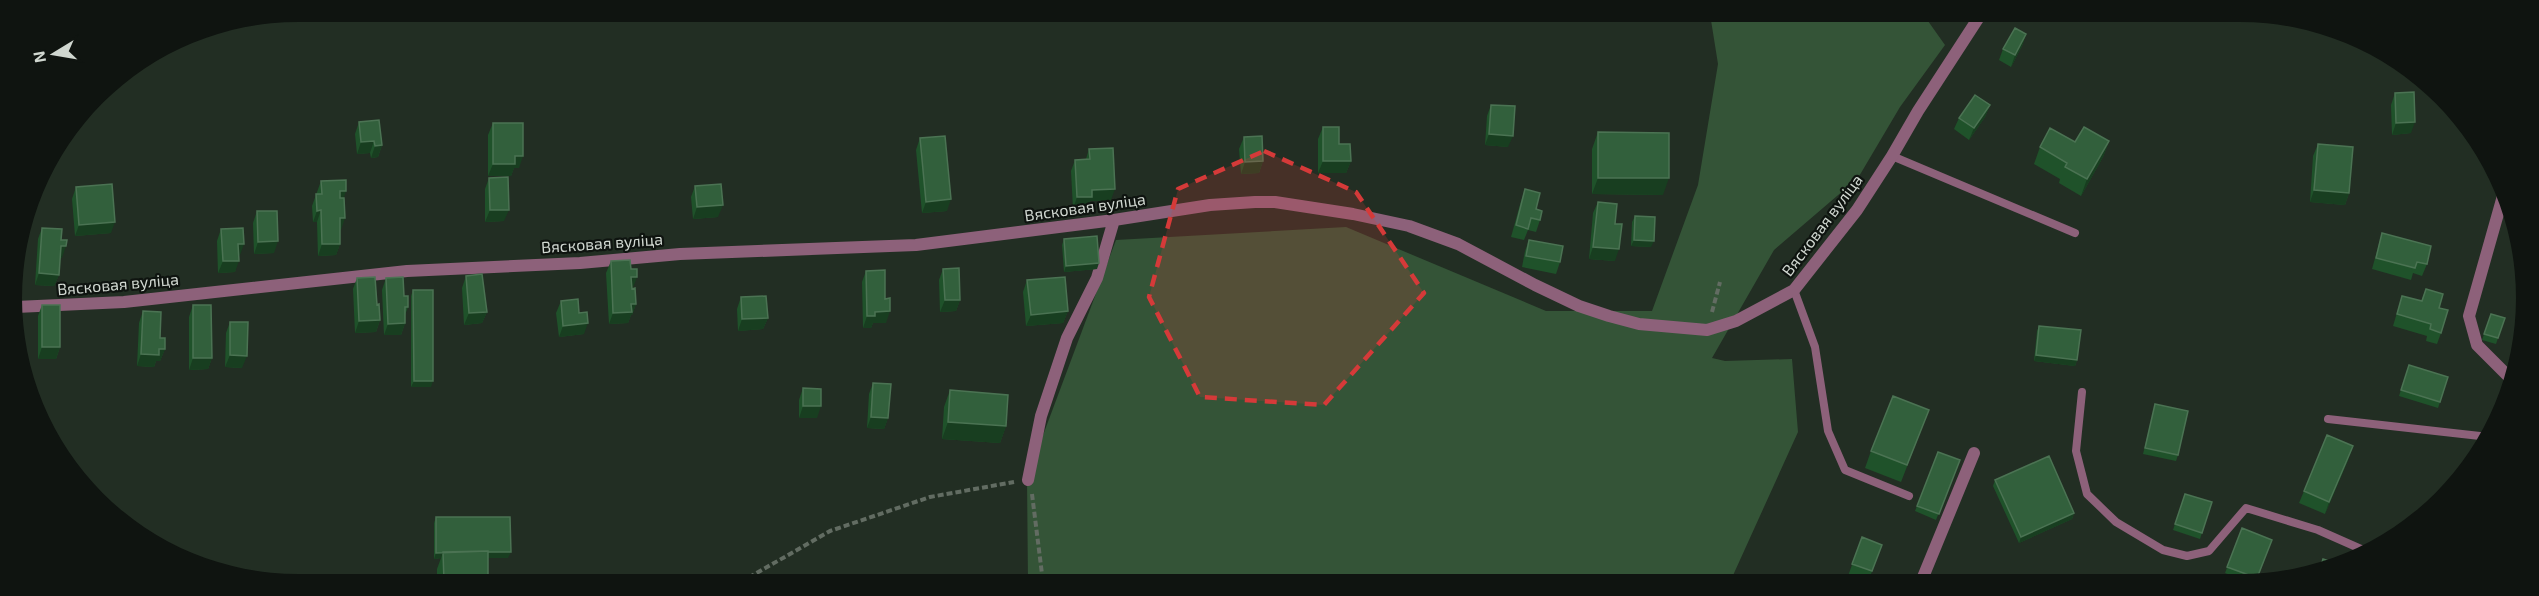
<svg xmlns="http://www.w3.org/2000/svg" width="2539" height="596" font-family="'Exo 2',sans-serif">
<style>
.green{fill:#345437}
.lines{fill:none;stroke-linecap:round;stroke-linejoin:round}
.path{stroke:#626c62;stroke-width:4;stroke-dasharray:6 3;stroke-linecap:butt}
.service{stroke:#8d617a;stroke-width:8}
.minor{stroke:#8d617a;stroke-width:12}
.wall{fill:#1f522a}
.shaded-wall{fill:#183e20}
.building{fill:#32603c;stroke:#4b7353;stroke-width:1.5}
.marked{fill:#d53a39;fill-opacity:0.2;stroke:#d53a39;stroke-width:4.5;stroke-dasharray:12 8;stroke-linejoin:round}
.labels{text-anchor:middle;stroke-width:4.5;stroke-linejoin:round;paint-order:stroke}
.street-label{font-size:16px;fill:#d0d7d0;stroke:#0f1410}
</style>
<rect width="100%" height="100%" fill="#222e23"/>
<path class="green" d="M1710,14h213l22,31 -45,62 -42,71 -84,72 -62,108 13,3 67,-2 6,73 -68,150h-702l-1,-104 89,-238 230,-13 200,84h106l46,-126 20,-121z"/>
<g class="lines">
<path class="path" d="M1712,312l8,-30
M1032,494l11,88
M741,582l89,-51 100,-34 84,-15"/>
<path class="service" d="M1892,156l183,77
M1794,290l21,57 13,84 17,39 64,26
M2082,392l-6,59 11,43 29,28 47,28 24,6 22,-5 37,-43 72,22 52,23
M2328,419l161,18"/>
<path class="minor" d="M2503,196l-34,120 8,29 34,34
M16,307l108,-5 283,-31 173,-8 100,-9 236,-9 198,-25 96,-15 45,-3h20l78,12 56,12 49,18 77,41 44,21 30,10 30,8 68,6 29,-9 58,-31 63,-80 35,-54 26,-45 63,-97
M1028,480l13,-64 26,-78 30,-60 17,-58
M1921,582l53,-129"/>
</g>
<path class="wall" d="M2026,34l-4,12 -11,21 -12,-7 4,-11z
M2395,93l16,40 -19,2 -1,-30z
M1491,105l17,42 -23,-2 2,-29z
M1990,105l-5,12 -16,23 -15,-11 5,-11z
M359,122l23,23 -4,12 -7,1 -1,-5 -13,1 -2,-20z
M493,123l26,45h-5l-3,8h-23v-41z
M1323,127l16,17 12,17 -5,12h-28v-34z
M1598,132l65,63 -71,-1v-45z
M1244,137l19,24 -4,12 -18,1 -2,-25z
M920,138l27,73 -25,2 -6,-63z
M2109,141l-6,16 -22,39 -22,-13 1,-4 -26,-15 6,-17 35,-5z
M2318,144l31,49 -4,12 -35,-3 3,-46z
M1089,149l22,51 -21,1 -2,7 -15,1 -2,-38 4,-11 11,-1z
M489,178l15,43 -19,1v-33z
M321,181l23,17 -4,32v14l-4,11 -18,1 -1,-34h-4l-1,-16z
M695,186l23,31 -25,2 -2,-22z
M76,187l35,46 -36,3 -3,-37z
M1525,189l11,20 4,11 -4,12 -8,-2 -4,10 -13,-3 10,-36z
M1598,202l17,22v37l-26,-2 4,-46z
M257,211l17,42 -20,1 -1,-31z
M1635,216l16,31 -20,-1 1,-24z
M42,228l19,12 1,18h-2l-1,17 -5,11 -19,-1 3,-46z
M221,229l19,26h-1l-4,17 -17,1 -1,-32z
M2382,233l45,31 -5,12 -9,-3 -2,7 -39,-11z
M1064,239l33,30 -33,3 -2,-27z
M1529,240l31,22 -4,12 -34,-7 3,-16z
M611,261l20,8 2,19 3,16 -4,11h-1l-3,8 -19,1 -3,-51z
M943,269l17,31 -4,11 -16,1 -1,-32z
M866,271l20,52h-13l-2,5h-8l-1,-46z
M466,276l21,36 -5,11 -18,2 -2,-37z
M357,278l20,27 3,15 -4,12 -21,1 -2,-44z
M386,278l18,18 4,11 -3,8v8l-4,12h-17l-2,-45z
M1027,280l41,31 -5,12 -37,3 -3,-34z
M2426,289l13,19 2,25 -4,11 -11,-3 1,-5 -34,-10 9,-30 19,5z
M413,290l18,97h-20v-91z
M741,297l27,21 -5,11 -25,2 -1,-22z
M561,301l18,12 5,21 -25,3 -3,-24z
M42,305l18,42 -4,12h-18v-43z
M193,305l19,53 -4,11 -19,1v-53z
M143,311l17,27 5,11 -5,12h-4l-2,6 -17,-1 2,-43z
M2491,314l7,24 -2,6 -14,-4z
M230,322l12,46 -17,-1 1,-34z
M2039,326l38,34 -2,6 -41,-5 3,-30z
M2409,365l31,37 -2,6 -39,-12z
M873,383l15,35 -4,11 -17,-1 2,-34z
M803,388l14,30h-18v-18z
M950,390l56,36 -6,17 -58,-4 2,-32z
M2155,404l23,51 -2,6 -33,-7z
M1929,410l-28,72 -36,-14 6,-17z
M1938,452l22,8 -24,60 -21,-9z
M2349,458l-24,56 -26,-11 5,-12z
M1995,480l79,33 -2,6 -53,24 -26,-57z
M2185,494l27,8 -12,37 -27,-9z
M436,517l72,41h-20v24h-51v-13l4,-11 -7,1v-36z
M2242,528l30,12 -16,42h-8l-23,-9z
M1862,537l20,8 -14,37h-4l-16,-6z"/>
<path class="shaded-wall" d="M2026,34l-4,12 -11,21 4,-12z
M1990,105l-5,12 -16,23 5,-12z
M2415,122l-4,11 -19,2 4,-12z
M1489,134l24,2 -5,11 -23,-2z
M374,141l-4,12 -13,1 4,-12z
M2109,141l-6,16 -22,39 6,-17z
M382,145l-4,12 -7,1 4,-12z
M515,156h8l-4,12h-5l-3,8h-23l5,-12z
M1263,161l-4,12 -18,1 4,-12z
M1323,161h28l-5,12h-28z
M1598,178h71l-6,17 -71,-1z
M1115,189l-4,11 -21,1 -2,7 -15,1 4,-12 15,-7z
M2314,190l35,3 -4,12 -35,-3z
M340,191h6l-4,12h-6z
M951,199l-4,12 -25,2 4,-11z
M723,205l-5,12 -25,2 4,-12z
M321,210l-4,12h-4l4,-11z
M490,210h19l-5,11 -19,1z
M340,218h5l-4,12h-5z
M115,222l-4,11 -36,3 4,-11z
M1634,240l20,1 -3,6 -20,-1z
M278,241l-4,12 -20,1 4,-12z
M238,244h6l-4,11 -6,1z
M322,244h18l-4,11 -18,1z
M61,246h5l-4,12h-6z
M1593,247l26,2 -4,12 -26,-2z
M223,261h16l-4,11 -17,1z
M1099,263l-2,6 -33,3 2,-6z
M39,273l20,2 -5,11 -19,-1z
M631,277h6l-4,11 -6,1z
M945,300h15l-4,11 -16,1z
M631,304h5l-4,11h-1l-3,8 -19,1 4,-11z
M890,311l-4,12h-13l-2,5h-8l4,-12 8,-4z
M1068,311l-5,12 -37,3 5,-11z
M487,312l-5,11 -18,2 5,-12z
M768,318l-5,11 -25,2 4,-12z
M380,320l-4,12 -21,1 4,-12z
M405,323l-4,12h-17l4,-11z
M588,323l-4,11 -25,3 4,-11z
M42,347h18l-4,12h-18z
M159,349h6l-5,12h-4l-2,6 -17,-1 4,-12z
M230,355l17,1 -5,12 -17,-1z
M2036,355l41,5 -2,6 -41,-5z
M193,358h19l-4,11 -19,1z
M414,381h19l-2,6h-20z
M803,406h18l-4,12h-18z
M871,417l17,1 -4,11 -17,-1z
M948,422l58,4 -6,17 -58,-4z
M2353,446l-4,12 -24,56 4,-12z
M2074,513l-2,6 -53,24 2,-6z
M511,552l-3,6h-65v-5z
M436,553h7l-2,5 -7,1z"/>
<path class="building" d="M2015,28l11,6 -11,21 -12,-6z
M2414,92l1,30 -19,1 -1,-30z
M1975,95l15,10 -16,23 -15,-10z
M1491,105l24,1 -2,30 -24,-2z
M379,120l3,25 -7,1 -1,-5 -13,1 -2,-20z
M493,123h30v33h-8v8h-22z
M1323,127h16v17h11l1,17h-28z
M2084,127l25,14 -22,38 -22,-12 2,-4 -27,-16 10,-19 25,14z
M1598,132l71,1v45h-71z
M945,136l6,63 -25,3 -6,-64z
M1262,136l1,25 -18,1 -1,-25z
M2318,144l35,3 -4,46 -35,-3z
M1113,148l2,41 -23,1v7h-15l-2,-37 15,-1 -1,-10z
M508,177l1,33h-19l-1,-32z
M346,180v11h-6v7h4l1,20h-5v26h-18l-1,-34 -4,1 -1,-17h6l-1,-13z
M112,184l3,38 -36,3 -3,-38z
M721,184l2,21 -26,2 -2,-21z
M1525,189l15,4 -4,16 6,2 -2,9 -9,-2 -3,11 -12,-4z
M1598,202l19,2 -2,20h7l-3,25 -26,-2z
M257,211h20l1,30 -20,1z
M1635,216l20,1 -1,24 -20,-1z
M42,228l20,1 -1,11h6l-1,6h-5l-2,29 -20,-2z
M243,228l1,16h-6l1,17h-16l-2,-32z
M2382,233l49,13 -4,18 -10,-2 -2,6 -39,-10z
M1097,236l2,27 -33,3 -2,-27z
M1529,240l34,6 -3,16 -34,-6z
M630,260l1,9h6v8h-6l1,12 3,-1 1,16h-5l1,8 -19,1 -2,-52z
M959,268l1,32h-15l-2,-31z
M885,270v29l5,-1v13l-15,1v4h-8l-1,-45z
M482,274l5,38 -18,1 -3,-37z
M375,277l2,28 2,-1 1,16 -21,1 -2,-43z
M403,277l1,19h4v11h-3v16l-17,1 -2,-46z
M1065,277l3,34 -37,4 -4,-35z
M2426,289l17,5 -4,14 9,2 -7,23 -11,-4 1,-5 -34,-10 5,-18 20,5z
M413,290h20v91h-19z
M766,296l2,22 -26,1 -1,-22z
M578,299l1,14 8,-1 1,11 -25,3 -2,-25z
M42,305h18v42h-18z
M193,305h18l1,53h-19z
M143,311l18,1 -1,26h5v11h-6v6l-18,-1z
M2491,314l14,4 -7,20 -14,-4z
M230,322h18l-1,34 -17,-1z
M2039,326l42,4 -4,30 -41,-5z
M2409,365l39,12 -8,25 -39,-12z
M873,383l18,1 -3,34 -17,-1z
M803,388l18,1v17h-18z
M950,390l58,5 -2,31 -58,-4z
M1893,396l36,14 -22,55 -36,-14z
M2155,404l33,7 -10,44 -33,-7z
M2327,435l26,11 -24,56 -25,-11z
M1938,452l22,8 -21,54 -22,-8z
M2049,456l25,57 -53,24 -26,-57z
M2185,494l27,8 -10,31 -27,-9z
M436,517h74l1,35h-23v-1l-52,2z
M2242,528l30,12 -15,38 -30,-11z
M1862,537l20,8 -10,26 -20,-7z
M488,551v31h-44l-1,-30z
M2323,559l15,5 -18,5z"/>
<path class="marked" d="M1264,151l92,41 68,101 -100,112 -124,-8 -51,-100 29,-108z"/>
<g class="labels">
<g class="street-label">
<text transform="translate(1085 207) rotate(-8)" y="6">Вясковая вуліца</text>
<text transform="translate(1822 225) rotate(-53)" y="6">Вясковая вуліца</text>
<text transform="translate(602 243) rotate(-4)" y="6">Вясковая вуліца</text>
<text transform="translate(118 284) rotate(-5)" y="6">Вясковая вуліца</text>
</g>
</g>
<path d="M0 0H2539V596H0ZM298 22H2240A276 276 0 0 1 2516 298V298A276 276 0 0 1 2240 574H298A276 276 0 0 1 22 298V298A276 276 0 0 1 298 22Z" fill="#0f1410" fill-rule="evenodd"/>
<g transform="translate(54 54) rotate(259)" stroke="#0f1410" stroke-width="4.5" paint-order="stroke">
<path d="M0-4.5L10 22L0 15L-10 22Z" fill="#d0d7d0"/>
<text y="-9" font-size="16" font-weight="bold" text-anchor="middle" fill="#d0d7d0">N</text>
</g>
</svg>
